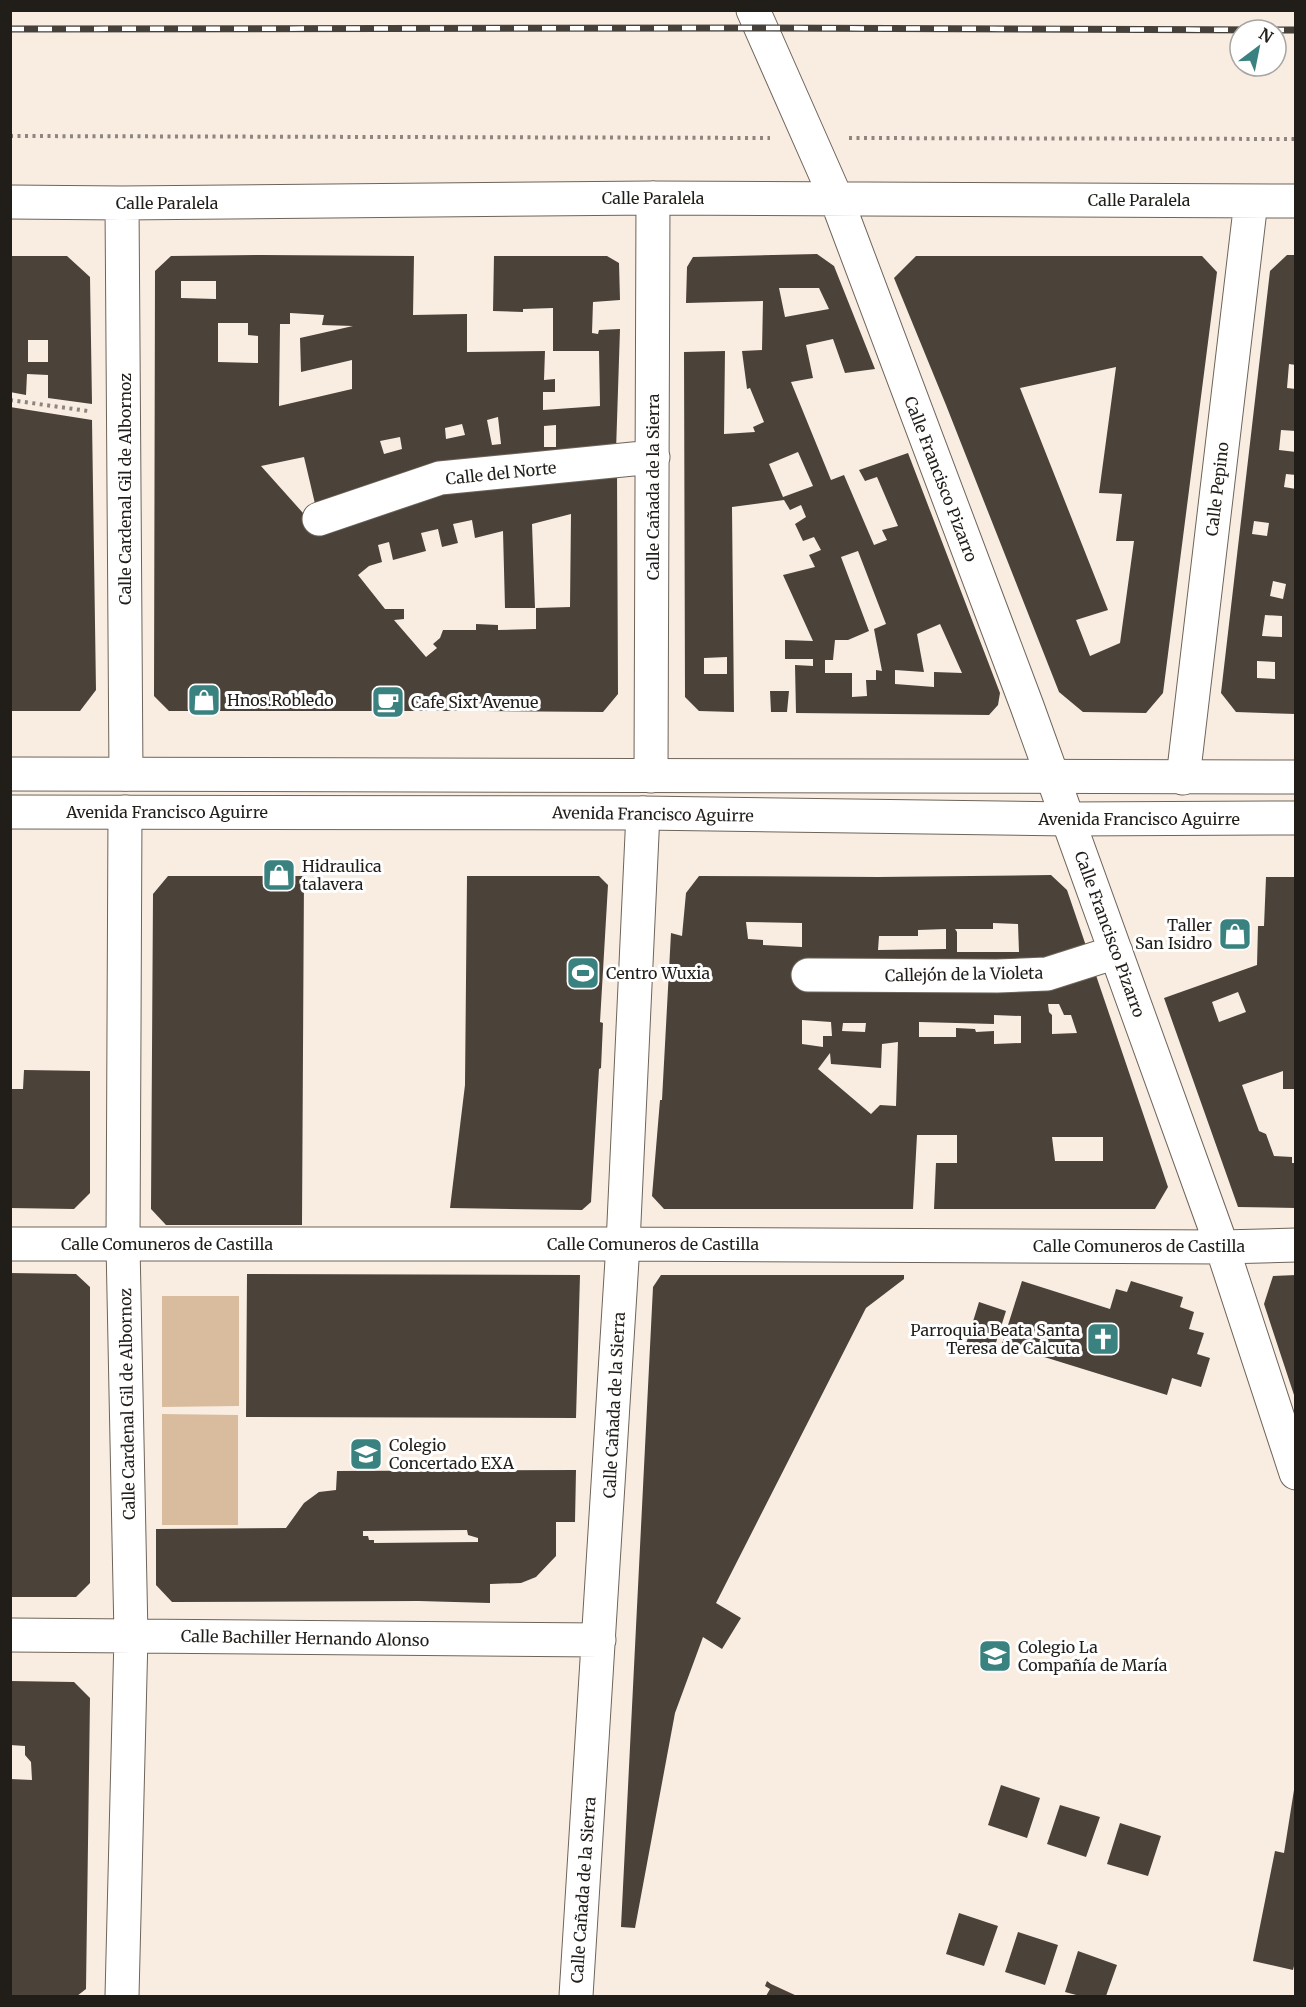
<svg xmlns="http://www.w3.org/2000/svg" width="1306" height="2007" font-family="Merriweather,serif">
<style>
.green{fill:#d9bc9e}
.building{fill:#4b4239;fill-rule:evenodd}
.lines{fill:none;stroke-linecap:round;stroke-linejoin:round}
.street-casing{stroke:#6e645a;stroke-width:35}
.primary-casing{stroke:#6e645a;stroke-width:35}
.path{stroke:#8d857e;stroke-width:4;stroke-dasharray:3 4.5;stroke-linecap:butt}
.street{stroke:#fff;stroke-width:33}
.primary{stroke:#fff;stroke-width:33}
.rail-casing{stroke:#45403a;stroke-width:7}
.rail{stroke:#fff;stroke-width:4.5;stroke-dasharray:14;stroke-linecap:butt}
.labels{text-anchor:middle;stroke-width:6;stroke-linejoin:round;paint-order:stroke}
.street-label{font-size:16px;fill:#211d19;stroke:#fff}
.poi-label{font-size:16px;fill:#211d19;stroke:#fff;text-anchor:start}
</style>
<rect width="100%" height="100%" fill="#f9ede2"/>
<path class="green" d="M162,1296h77v110l-77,1z
M162,1414l76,1v110h-76z"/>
<path class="building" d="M817,254l17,12 41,103 -30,4 -12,-34 -27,6 7,33 -22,4 40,98 13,-5 30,70 13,-5 -5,-10 16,-4 -21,-49 -12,4 -6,-11 49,-17 92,240 -2,12 -9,10 -193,-2 -1,-48 18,1v-7h-28v-19l28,1 -30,-66 32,-8 -6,-12 12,-5 -7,-13 -11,4 -8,-17 11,-7 -5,-12 -11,5 -6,-10 -52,7 2,205 -35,-1 -14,-14 -1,-345 41,-1 -1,83 31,-2 -2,-5 11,-5 -14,-34 -3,1 -5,-38 20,-1 1,-49 -77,2 1,-36 6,-10zM779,288h40l10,21 -44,8zM798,452l15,34 -30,11 -14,-33zM858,551l28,73 -12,5 8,42 -6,-1v10h-10l1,16 -15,1v-24h-27v-13h8l2,-20h13l21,-9 -28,-74zM940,624l22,49 -28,-1v15l-39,-3v-14l29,2 -7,-38zM727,657v17h-23v-16z
M263,255l151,1 -1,59 54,-1v38l78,-1 -1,29 11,-1v13h-12v18l57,-4 -1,-55h-46v-43l-30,1v3l-30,-1 1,-55h113l12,7 1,37 -27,2 -1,31 6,1 1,-4 21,-1 -4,122 -300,57 -12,-51 -43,9 42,47 19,19 107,-40 188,-22 1,224 -15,18 -118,-1v-8l-10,1 -5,5 2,2h-303l-15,-15 1,-425 16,-15zM181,281h35v18l-35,-1zM290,313l34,2 -2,10 31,1 -53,12 1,34 51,-12v29l-73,17 1,-82h10zM218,323h30v12l10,1v27l-40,-1zM498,417l3,27 -9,1 -5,-25zM462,424l3,11 -19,4 -1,-11zM556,425v22h-12v-21zM400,437l2,12 -18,5 -4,-13zM571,514l-1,93 -34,1v21l-38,1v-5l-22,-1v6h-33l-3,8 -7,6 4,4 -11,9 -32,-37 10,-1v-10h-19l-27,-34 11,-9 13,-4 -4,-17 11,-3 4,18 33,-9 -5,-18 17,-4 4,18 16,-4 -5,-19 19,-4 3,18 28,-7 2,77h30l-3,-84z
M1287,255h9v110l-7,-1 -2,24 9,1v42l-15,-1 -2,20 17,2v23l-10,-1 -2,13 12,2v225l-60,-2 -15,-19 49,-422zM1254,521l15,2 -2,13 -15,-2zM1273,581l13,3 -3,15 -13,-3zM1265,615l17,1v21l-20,-1zM1257,661l18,1v17l-18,-1z
M10,256h57l23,21 2,127 -44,-6v-23l-21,-1 -1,21 -16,-3zM28,340h20v22h-20z
M916,256h286l15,16 -54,421 -17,20 -63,-1 -24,-20 -113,-287 -52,-127zM1116,367l-17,126 23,1 -6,47h18l-14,102 -30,13 -14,-36 32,-10 -88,-222z
M10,407l82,13 4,270 -16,21h-70z
M770,691h19l-2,21h-16z
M1051,875l16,15 101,297 -13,22h-221l2,-46h21v-28h-40l-4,74h-249l-12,-13 8,-96h2l9,-167 11,3 4,-43 13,-17 179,1zM746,922l56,1v24l-39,-2v-5l-15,-1zM993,923l25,1 1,28h-62v-20l-2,-3h38zM946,929v20l-68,1 1,-14h39v-6zM1048,1004h11l5,11h7l6,18 -25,1v-19l-3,-3zM994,1015l27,1v27l-27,1v-13l-18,1 -1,-3 -19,-1v9h-37v-15l75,2zM802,1020l29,2 1,14h-9v11l-21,-3zM843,1023h23l-1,9 -23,-1zM898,1042l-2,64 -16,-1 -9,9 -53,-45 12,-16 1,11 50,4 1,-24zM1052,1137h51v24h-48z
M168,876h136l-2,349h-136l-15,-16 2,-315z
M467,876h132l9,9 -8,137 3,1 -2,45 -2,1 -8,133 -9,8 -132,-2 15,-123z
M1266,877h30v212h-13v-18l-41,14 17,46 7,3 8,22 18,1v6h4v45l-58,-1 -74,-209 93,-33 1,-39h6zM1238,992l8,20 -27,10 -7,-20z
M24,1070l66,1v122l-16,16 -64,-1v-119h13z
M10,1273l66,1 14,13v296l-14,14h-66z
M247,1274l333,1 -4,143 -330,-1z
M661,1275h243v4l-38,29 -150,295 25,15 -19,31 -19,-12 -28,76 -40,215 -14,-1 32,-640z
M1296,1275v123h-1l-31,-94 9,-28z
M1022,1281l88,28 6,-20 11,3 4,-11 52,16 -3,10 14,5 -5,17 15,4 -7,21 13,4 -9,29 -29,-9 -5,17 -165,-51z
M979,1302l27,9 -13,41 -27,-8z
M576,1470l-1,52h-19v34l-20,21 -15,6 -31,1v19l-71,-2 -247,1 -16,-17v-56l130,-1 18,-25 15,-11 17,-2 1,-19zM467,1530l1,5 10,3v4l-104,1v-3h-5l-1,-4h-5v-5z
M10,1681l64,1 16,16 -4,291 -9,7 -67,-1v-216l22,1 -1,-18 -6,-7v-9l-15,-1z
M1001,1785l39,13 -13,40 -39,-13z
M1294,1790l2,168 -3,12 -40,-9 22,-110 9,2z
M1060,1805l40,12 -14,40 -39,-13z
M1120,1823l41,13 -13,40 -41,-12z
M959,1913l39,13 -14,40 -38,-12z
M1018,1932l40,13 -13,40 -40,-13z
M1078,1951l39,14 -11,31h-26l-15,-4z
M767,1981l4,3 26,12h-31l4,-7 -5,-3z"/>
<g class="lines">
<g class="street-casing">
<path id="street" d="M753,10l83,188 191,508 195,541 74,226
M10,202l112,1 531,-5 643,3
M122,203l4,571
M319,519l121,-41 213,-21
M651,776l2,-578
M1183,778l68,-577
M808,975l189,1 50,-2 69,-22
M10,1244h613l599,3 74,-2
M10,1635l589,5
M122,1996l9,-360 -8,-391 2,-433
M576,1996l47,-752 20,-431"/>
</g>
<g class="primary-casing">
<path id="primary" d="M10,774l1286,3
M10,812l633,1 425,6 228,-1"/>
</g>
<path class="path" d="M10,136l760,2
M849,138l447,1
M10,400l78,11"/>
<use href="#street" class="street"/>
<use href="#primary" class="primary"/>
<g class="rail-casing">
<path id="rail" d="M10,29l753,-1 533,2"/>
</g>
<use href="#rail" class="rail"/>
</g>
<defs>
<g id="shop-square" transform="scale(1.725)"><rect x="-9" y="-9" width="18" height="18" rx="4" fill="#3a827f" stroke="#fff"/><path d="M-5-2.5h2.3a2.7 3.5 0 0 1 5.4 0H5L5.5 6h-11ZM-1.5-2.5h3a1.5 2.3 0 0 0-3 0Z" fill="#fff"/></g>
<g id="cafe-square" transform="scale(1.725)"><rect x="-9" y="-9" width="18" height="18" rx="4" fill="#3a827f" stroke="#fff"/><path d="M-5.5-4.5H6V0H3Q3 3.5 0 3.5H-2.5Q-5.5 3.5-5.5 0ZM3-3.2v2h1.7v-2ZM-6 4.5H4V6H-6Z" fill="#fff"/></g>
<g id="stadium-square" transform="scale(1.725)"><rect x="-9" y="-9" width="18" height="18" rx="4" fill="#3a827f" stroke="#fff"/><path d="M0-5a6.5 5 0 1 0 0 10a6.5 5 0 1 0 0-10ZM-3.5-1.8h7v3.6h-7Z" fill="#fff"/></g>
<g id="church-square" transform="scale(1.725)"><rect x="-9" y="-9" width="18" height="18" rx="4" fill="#3a827f" stroke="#fff"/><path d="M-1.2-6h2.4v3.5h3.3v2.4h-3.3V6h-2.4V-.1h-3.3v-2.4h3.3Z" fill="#fff"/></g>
<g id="school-square" transform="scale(1.725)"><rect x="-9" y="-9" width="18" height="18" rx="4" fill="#3a827f" stroke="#fff"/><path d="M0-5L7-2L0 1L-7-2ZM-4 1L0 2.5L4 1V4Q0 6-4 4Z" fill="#fff"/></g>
</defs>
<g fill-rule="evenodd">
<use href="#shop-square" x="204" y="700"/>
<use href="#cafe-square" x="388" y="702"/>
<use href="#shop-square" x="279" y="875"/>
<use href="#shop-square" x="1235" y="934"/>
<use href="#stadium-square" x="583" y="973"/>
<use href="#church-square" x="1103" y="1339"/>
<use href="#school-square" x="366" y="1454"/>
<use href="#school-square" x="995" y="1656"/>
</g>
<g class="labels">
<g class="street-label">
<text x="653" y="204">Calle Paralela</text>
<text x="1139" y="206">Calle Paralela</text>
<text x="167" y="209">Calle Paralela</text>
<text transform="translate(501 473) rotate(-6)" y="6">Calle del Norte</text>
<text transform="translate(941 479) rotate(69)" y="6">Calle Francisco Pizarro</text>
<text transform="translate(653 487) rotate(-90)" y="6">Calle Cañada de la Sierra</text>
<text transform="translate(125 489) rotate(-90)" y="6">Calle Cardenal Gil de Albornoz</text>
<text transform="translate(1217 489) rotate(-83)" y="6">Calle Pepino</text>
<text x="167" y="818">Avenida Francisco Aguirre</text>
<text transform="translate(653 814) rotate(1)" y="6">Avenida Francisco Aguirre</text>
<text x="1139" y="825">Avenida Francisco Aguirre</text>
<text transform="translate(1110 934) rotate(70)" y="6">Calle Francisco Pizarro</text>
<text transform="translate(964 974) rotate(-1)" y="6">Callejón de la Violeta</text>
<text x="167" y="1250">Calle Comuneros de Castilla</text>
<text x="653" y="1250">Calle Comuneros de Castilla</text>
<text x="1139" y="1252">Calle Comuneros de Castilla</text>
<text transform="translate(127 1404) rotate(-91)" y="6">Calle Cardenal Gil de Albornoz</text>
<text transform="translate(614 1405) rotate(-87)" y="6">Calle Cañada de la Sierra</text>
<text transform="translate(305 1638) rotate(1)" y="6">Calle Bachiller Hernando Alonso</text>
<text transform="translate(583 1890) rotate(-86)" y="6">Calle Cañada de la Sierra</text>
</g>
<g class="poi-label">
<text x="227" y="706">Hnos.Robledo</text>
<text x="411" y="708">Cafe Sixt Avenue</text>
<text x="302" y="872">Hidraulica<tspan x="302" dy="18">talavera</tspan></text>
<text x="1212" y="931" text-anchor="end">Taller<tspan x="1212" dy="18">San Isidro</tspan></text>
<text x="606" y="979">Centro Wuxia</text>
<text x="1080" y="1336" text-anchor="end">Parroquia Beata Santa<tspan x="1080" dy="18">Teresa de Calcuta</tspan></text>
<text x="389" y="1451">Colegio<tspan x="389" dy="18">Concertado EXA</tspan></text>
<text x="1018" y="1653">Colegio La<tspan x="1018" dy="18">Compañía de María</tspan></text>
</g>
</g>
<rect width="1306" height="2007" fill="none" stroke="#211d19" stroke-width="24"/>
<g transform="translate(1258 48) rotate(32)"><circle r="28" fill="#ffffff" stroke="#a6a5a3" stroke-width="1.5"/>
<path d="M0-4.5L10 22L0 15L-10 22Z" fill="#3a827f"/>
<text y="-9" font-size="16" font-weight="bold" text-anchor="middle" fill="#211d19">N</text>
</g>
</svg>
